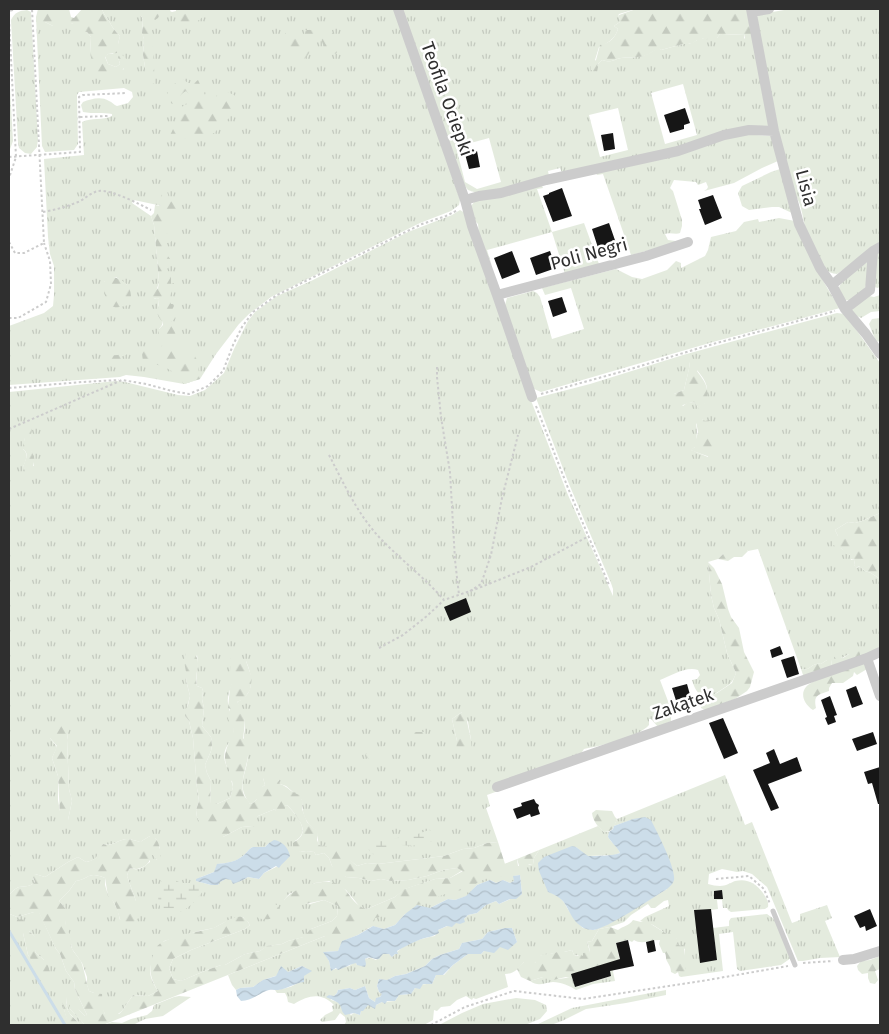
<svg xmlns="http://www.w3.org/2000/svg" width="889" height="1034" font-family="'Fira Sans',sans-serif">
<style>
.grass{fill:url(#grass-tufts);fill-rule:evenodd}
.forest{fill:url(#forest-firs)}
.wetland{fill:url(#wetland-marsh)}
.water{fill:url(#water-waves)}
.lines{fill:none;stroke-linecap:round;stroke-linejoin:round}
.stream{stroke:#ccdde9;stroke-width:3}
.building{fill:#161616}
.path{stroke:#ccc;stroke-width:2;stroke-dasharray:2.5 2.5;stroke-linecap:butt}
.service{stroke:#ccc;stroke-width:5}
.minor{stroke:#ccc;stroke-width:10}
.labels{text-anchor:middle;stroke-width:5;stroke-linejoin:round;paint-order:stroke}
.street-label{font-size:18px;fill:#2f2f2f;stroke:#fff}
</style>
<defs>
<pattern id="grass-tufts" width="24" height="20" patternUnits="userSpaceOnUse" patternTransform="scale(1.25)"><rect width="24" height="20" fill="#e4ebde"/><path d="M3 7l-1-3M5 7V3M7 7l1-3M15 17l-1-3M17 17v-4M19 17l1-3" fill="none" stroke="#c4cabf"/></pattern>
<pattern id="forest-firs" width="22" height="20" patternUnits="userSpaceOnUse" patternTransform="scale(1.25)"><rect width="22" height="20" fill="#e4ebde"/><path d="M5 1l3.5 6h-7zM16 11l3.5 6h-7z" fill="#c4cabf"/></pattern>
<pattern id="wetland-marsh" width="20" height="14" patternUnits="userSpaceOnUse" patternTransform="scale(1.25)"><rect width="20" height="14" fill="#e4ebde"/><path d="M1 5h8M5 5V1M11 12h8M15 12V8" fill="none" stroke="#c4cabf"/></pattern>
<pattern id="water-waves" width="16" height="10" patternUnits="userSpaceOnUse" patternTransform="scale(1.25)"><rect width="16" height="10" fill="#ccdde9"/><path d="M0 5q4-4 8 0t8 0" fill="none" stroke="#b0bec8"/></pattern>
</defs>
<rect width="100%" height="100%" fill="#fff"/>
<path class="grass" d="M102,9h40l-1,1v6l2,3 -1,13 2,7 -1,16 2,12v7l6,-65h20l-1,2 2,1 4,-1v-2h219l65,191 -1,5 -8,6 -31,12 -149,74 -22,17 -10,10 -23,30 -16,25 -16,5 -40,-7 -18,-2 -6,2 -111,8v-59l35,-13 9,-7 1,-11v-29l-4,-12 -2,-17 -4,-78 40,-4 -2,-33c10,-5 20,-1 30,-6v-2c-9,-2 -19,0 -29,-2l-2,-7 2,-3c8,-3 18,-6 26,-1 3,1 5,4 8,5l11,-3 5,-6 -1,-5 -8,-4 -45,4 -2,3 1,49 -4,6 -29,2 -3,-6 -6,-129 1,5h8l8,4 21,-3 13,9 4,5 -1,16 24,21 10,-5 -6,-12 2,7 -4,3 -8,-3 -3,-8 3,-2h5l5,-10 2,-8c-5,-5 -8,-9 -11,-15 -3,-5 -5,-6 -7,-12zM134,200l28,6 6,123h-9c8,-9 1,-11 0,-21 -1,-3 0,-6 0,-9l-2,-1 -3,1 5,-17 -5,-57 -3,-9 -19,-13zM116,277l11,8 -23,8v-11z
M402,9h234l-17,5 -1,2 2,3v3l-6,4 4,3c-3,10 -10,14 -19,18l-4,13 2,5 5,-5c10,3 10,0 19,-2 6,-1 11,0 16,-1 9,-1 15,-5 22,-10l2,3 22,-6 9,-1 5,-3 7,-2h13l3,-4 6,1 19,-1 -1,4 10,9 16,81 -74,15 -134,30 -2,-5 -12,3 1,5 -44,12 -28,5 -9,-3 -3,-4zM683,84l14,51 -32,9 -14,-51zM618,108l10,42 -28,7 -11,-42zM489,138l12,44 -24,7 -12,-7 -9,-35z
M790,9h90v235l-43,30c-2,0 -5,-1 -8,-2 -9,-6 -22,-35 -24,-46 -3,-11 -3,-21 -10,-31l-21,-79 -17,-99 3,-3z
M27,10l4,2 7,127 -1,8 -6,7 -6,-1 -6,-5 -1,-6 -7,-122c4,-8 8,-9 16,-10z
M9,70l4,71 -4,11z
M740,134l31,2 7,25 -16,7 -28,15 -30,8 3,-2 1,-2 -2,-5 -8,3 -2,-3 -22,-2 -4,8 3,3 9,29v6l-2,7c-4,2 -10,-1 -15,1l3,6 8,1v2l-45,12 -28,-81 -6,1 -1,-2z
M780,169l12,44 -13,-6h-7l-23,3 -7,-4 -4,-13 4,-7 29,-14z
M541,184l2,4 -6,1 15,43 32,-9 15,41 -34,10 -13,-42 -65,18 5,16 -13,-31 -1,-11 -4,-4 -4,-13 6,-7z
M460,210l5,3 65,185 38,97 45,101v-7l-2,-6 -42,-99 -33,-86 54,-14 93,-29 117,-32 37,-10 8,1 35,49v150l-18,8 -7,2 -7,-1 -13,8 3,6v10l12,9 1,5h4l-1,5 3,3 2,-2 6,5 6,2 9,6v70l-20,9 -3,-11 -8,2v5l-7,4 -1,-1 -6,8 -3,1 -1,-6h-4l-6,4c-10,-2 -11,8 -20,5l-43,-120 -10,2 -1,-1 -24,4 -5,5 -10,3 3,33 3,13 5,11 8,34 9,20c-4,11 -6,11 -15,17 -15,11 -24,8 -29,-10l5,-1 3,-4 -2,-5c-12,-4 -27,6 -38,10l11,29v12l-13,6 -7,-8h-2v6c-10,12 -49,21 -65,24l-4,6v7l-93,33 3,11 -4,2 12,34 -11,1 -13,5 -11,1 -19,7 -66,8 -11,-1 -10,3 -24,-20 -7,1 -7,-2c-2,-5 0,-7 -2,-12 -1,-4 -6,-6 -8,-9 -6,-7 -7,-16 -7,-24l-16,-14 -6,-2 -2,-4 -15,-2 2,7c-4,2 -8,9 -8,14l-4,4 -3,1c-15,-20 -3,-29 -2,-49 0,-6 -3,-10 -4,-16 -1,-3 1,-7 1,-11 0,-11 -3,-17 -8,-26 18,-8 16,-25 9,-41l-15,3c0,6 2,16 1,20 -2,6 -5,12 -4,19 1,8 6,19 6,27 0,13 -16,17 -7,37h4l-2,5 4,15 -3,11 -13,6h-7l1,-23 -4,-8 -2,-8 6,-14 1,-6 -1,-8 -9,-11 2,-18 -2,-9 1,-8 -1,-3 -5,-2c-2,-11 2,-21 0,-31l-11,25 4,16 -5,20 4,5 4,17 4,50 2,13 -3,9 1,7 3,5 23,15 19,-10 10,-1 6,-10 17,-7 1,2 9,-3v-2l2,-1c9,10 25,26 8,36l5,11 6,-1 8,1 2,3 8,-2 5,5 3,8 14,11 13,1 12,3 10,-2 10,2 17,-1 19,-4 16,-6 14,-2 6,2 -13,8 -15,1 -30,10 -10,8 -28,12 -7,-2 -14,-17 -17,-9 -14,2 -26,11 -5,6 26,4 14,-4 14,6 -1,10 -5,5 -21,8 -7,8 -16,4 -6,3 -14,2 -8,5 -15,3 -20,11h-4l-14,5 -26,11 -8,-2 -4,-11 4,-9 18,-9 54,-21 5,-4 -2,-3 -5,-5 -18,5 -11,6 -15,3 -35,10c-12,20 -21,28 -6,50l-10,5 -15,-1 -11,16 -4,3h-13l-11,-21 -5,-2 -2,-6v-8l-5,-14 -10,-14 -2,-11 -4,-10 -1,-8v-12l-6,-7 10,-10 7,-10c15,-3 12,-10 29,-3v7l3,10 4,4 6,12 2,9h15l1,-1v-18l-9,-25 2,-7c4,-1 6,1 10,0 4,-1 8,-5 11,-7v-8h3l4,6 3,-12 -4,-9 -6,-3 -10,6c-4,-1 -8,-3 -13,-3 -8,0 -14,8 -24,5 -5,10 -4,16 -17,18l-8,-5 -10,5 -23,15 -10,-3 -2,4 2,4c-5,5 -9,4 -16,5 -5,2 -7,5 -10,8v-503l107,-11 9,1 53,13 12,1 15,-6 19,-17 10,-24 14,-28 7,-9 22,-16 34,-15 97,-49 44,-17zM690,362c6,8 18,18 17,29 0,4 -2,9 -3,13l-6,3 -4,-5 -7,1 -4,3 -9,-12 10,-4c2,-10 5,-18 6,-28zM702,419c11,11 7,24 6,38l-17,-7 4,-3c1,-8 3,-15 1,-23zM31,435l-2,4c2,4 1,7 2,12 2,6 3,8 3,15l-11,1c3,-7 6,-13 0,-18l2,-11zM462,712l6,10 3,18 -14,1 -5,-22zM68,733l-1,7 2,49 3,12 -4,19 -7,-3 -3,-17v-24l-6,-18 5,-11 -7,-9zM269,843l9,23 -14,7 -5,6 -11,-2 -5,3 -10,3 -2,-4h-5l-7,3 -1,3h-7l-15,-4 5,-4 13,-5 4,-8c10,-1 18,-2 26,-9 3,-2 5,-7 9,-8 3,0 8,0 12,0z
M779,218l16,3c13,32 26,59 45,87l-127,34 -172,50 -9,-4 -27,-83 2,-7 26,-7 4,2 3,4 12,42 32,-10 -13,-41 -26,7 -3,-7 74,-19 16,8 10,2 25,-9 9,-9 5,2v5l24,-12 3,-6 3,-13 25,-6 8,-9 14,-3 1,3z
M880,252v34l-2,2 -4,-1 2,-33z
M869,261c-1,6 0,18 -3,24 -3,9 -13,17 -22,15 -2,-4 -5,-7 -5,-11 0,-9 23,-23 30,-28z
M880,295v16l-9,1 -10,6 -8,-4 -2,-6 18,-12 5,1z
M880,318v23l-4,1 -7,-18 3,-5z
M725,775l20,50 7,-3 40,101 8,-3v-6l27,-9 5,13 -7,3 15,36 -20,1 -17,3h-5l-31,-74 -15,-13 -9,-3 -6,1 -15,-3 -13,5 -1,10c4,1 8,2 12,2 6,0 10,-3 15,-5 12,-3 21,2 28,12 3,5 6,8 5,14l-3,2 -34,3 -3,-2 -1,-2h-4l-1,-8h-5l1,9 -7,1 2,18 16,-2v-5l2,-3 36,-4 7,5 17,39 -10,7 -41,6 -3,-2 -4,-37 -14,2 4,37 -42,6 -2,-1 -1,-4 7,-15v-8l-8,-5v-5l-10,-5 -14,-9 -13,-4 5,-4 24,-11 -1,-6 -4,1 -9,7h-4l-3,-4 -17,11 -7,7 -14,5 -11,2 -7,12 -5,1 3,10 -7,4 -9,-1 -2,-5 -8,2h-7l-2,1 -15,3 -5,7 -11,-1c-5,6 -10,12 -19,12l3,13 -32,12 -3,-1 -1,2 -6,-4 -9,4 -7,6 -9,1 -4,4 -3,-1 -1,10 -9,5h-80l2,-3 -1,-5 -5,-4 -5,7 -13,2 -2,-2 5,-5 8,-4 -1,-5 2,-1c-13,-13 -25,-10 -40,-1l-6,-2 -1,-5 -2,-4h-8l-2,-3c10,-1 24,-4 29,-14 0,0 2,-7 2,-8l-4,-2 -14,6 -25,8 -10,7 -13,1 -4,2 -4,-5 -4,-10 289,-116 1,7 15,-2 1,-6 5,-8 59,-24 6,6h5l-1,5c4,6 10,10 12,16l-6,2 -27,1 -11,-9 -28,45c18,6 14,10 24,23 3,5 7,9 11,13l11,2 16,-7 57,-34 -33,-70 -20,7 3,-7zM520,875l2,19 -23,10 -3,-3 -10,4 -9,8 -9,2 -4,4 -26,11 -3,6c-12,2 -27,6 -37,15 -2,2 -4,4 -6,6l-3,-3h-6l-7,6c-8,-5 -12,0 -19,5l-1,-2h-3l-4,3 -18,4 -2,-9 -5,-9 14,-1 5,-10 15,-6 14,-9 12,3 11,-4 10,-11 25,-6 18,-9 7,1 12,-4 10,-11 13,-5 6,3 7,-3 7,3 4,-2v-5zM505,928h7l5,14 -17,5 -16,4 -3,3h-13l-15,11 -9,10h-8l-4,9c-11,0 -15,0 -21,10l-12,1 -4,6 -13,1 -6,3h-8l-7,6 -1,4 -6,-2 -3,2 -13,-13 -7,-2 -2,-5 5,1 3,-3 1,-3 12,-2 5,2 10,-4 4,12 6,4 5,-5 2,-3 -3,-2 -2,-6 2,-7 8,1 8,-4 11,-2 19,-8 7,-7 8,-4 19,-6 3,-6 20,-4 6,-7z
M9,907l1,7 7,3 17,-5h5l17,37 4,5 6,17 8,11 1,7 3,7 9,19 -1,2 -7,-7 -10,-2 16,17h-5c-10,-14 -13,-8 -14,-28h-3v9l6,19h-60zM29,931c8,6 9,12 6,21l9,8 -7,7 -9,-12 -5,-22z
M611,962l4,19 -22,3 -17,6c-6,-4 -15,-8 -23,-8 -9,1 -15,5 -23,-1l13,-4h8l8,2 13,-2 4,10 35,-11 -4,-13z
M666,990v5l-40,8 -40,6 -24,12 -11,4h-15l36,-17z
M179,996l12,1 -28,19 -18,3 -12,6h-30l9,-3 10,1 9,-4 16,-4 5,-4 2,-6 20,-8z
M516,998l19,2 11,5 1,6 -7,8 -15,6h-86l23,-12 21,-9z"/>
<path class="forest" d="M38,9h31l2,8 3,1 8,-9h20c2,6 4,7 7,12 3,6 6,10 11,15l-2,8 3,2 -4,7 -9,1 -3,3 3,7 8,3 4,-3 -2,-7 2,-3c12,5 4,14 -1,21l-5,-1c-7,5 -14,0 -20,-4l-4,-17 1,-16 -4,-5 -9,-1 -5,-8 -7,3h-13l-8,-4h-9v-5z
M142,9h23l1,4 -1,2 -5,-1 -2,4 -3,2 -2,-2v-3h-2l4,69 -5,-1 -1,-5 -4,-4v-7l-2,-12 1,-16 -2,-6 1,-14 -2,-3v-6z
M176,9h30l-3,2 1,5 -14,11 -11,-4z
M217,9h14l-1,3 -3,4c-4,1 -8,-1 -12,0v-3z
M636,9h115l3,38 -3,1c-7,-3 -6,-7 -6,-14l-23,1 -2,-1 -3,4h-8l-3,2 -3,-2 -2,3 -4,-1 -5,4 -2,-1 -2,1h-5l-22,6 -2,-2c-7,4 -13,9 -22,9 -5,1 -10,0 -16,1 -9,2 -9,5 -19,2l-5,5 1,2 -1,5 -6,-2v-6l5,-4 4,-15c10,-2 15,-7 18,-16l-4,-3 6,-4v-3l-2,-3 1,-1z
M321,26l10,3c3,8 8,11 12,18l-8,7c-11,0 -13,-13 -16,-23l-1,-2z
M296,29l4,2 2,5 3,-1v-5h7l2,1c-2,11 -2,26 -14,30v-2l-5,-4 -3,1 -3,-1 -3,-9 -1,-13 6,-3z
M181,78l7,5h6l4,-3 8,17 4,4 5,-1 3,-9 5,-1 11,5 7,7 -12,16 -15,15 -19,7 -26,-3c4,-6 9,-19 7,-27l11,-6 5,-7 -6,-6c-6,3 -8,9 -14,13l-6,-8 5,-9z
M161,191l3,3 3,-2 3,8 6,5 2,13 -1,5 -10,4 -2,2c1,5 6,8 6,13l-4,1 1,9 -1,3 4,5 -1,2 -2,1 1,4 -2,2 4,7v8l3,-1c1,8 -8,13 -3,21h3v2l-3,6v3l3,1 1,2 -5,5 3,2 4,14 -2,10 3,4 3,1 4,-3h3l2,-4 7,13 3,19 -16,5c-10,-12 -11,-14 -26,-19 -3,0 -4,-3 -7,-4 -2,0 -5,1 -8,0l-1,-7 2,-4 5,2 3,-1 5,1 3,-1 4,-12 -5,-2v-8l4,-4v-3c-10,-9 -3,-12 -4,-23l-2,-1 -8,2 -2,-7 7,-1 4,-4 1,-6 -5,-57 -3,-9 3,-3 1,-8 6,1z
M110,277c11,0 21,8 21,19 0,1 -2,8 -2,9 -8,2 -13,4 -20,0l-5,-12v-11z
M133,348l-1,4 -11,5 1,7 -1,2 -9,1 -3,-3h-4l-3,-8 16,-1z
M696,361l3,4 -2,6c10,14 10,13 11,30l-4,3 1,4 -2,3h-5v-4l-4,-5c-7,1 -12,4 -19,5l-1,-13 10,-4c2,-10 5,-19 6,-28z
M702,416v3l3,2 5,-1 -3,5 3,5h3l5,15 -3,9 -5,3 -20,-7 5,-3 -4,-6 5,-2 2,-7 -2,-11z
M24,427h7l1,3 -2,9 1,4v7l3,7v5l-2,10 -5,3 -4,-8c2,-7 7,-13 0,-18v-4l2,-7 -3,-9z
M880,513v66l-9,-6 -6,-2 -6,-5 -3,2 -2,-3 1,-5 -5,-1v-4l-4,-1 -4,-5 -9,-4v-5l4,-2 1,-2 -3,-6 13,-8 7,1 7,-2z
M736,547l11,3 1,1 -6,6h-8l-6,4 -10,-2 9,-9z
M708,562l6,6 8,16 6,25 3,8 8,11 5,24 10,20 -4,15 -3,4 -12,8 -30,11 -4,-2v-4l3,-3 -1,-4h5l9,-4 15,-10 4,-10 -9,-20 -8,-34 -5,-11 -3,-13z
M851,647h8l1,2v9l7,5v6l-10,6 -3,-3 -1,4 -10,7h-11l-3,5v3c-10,4 -16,3 -13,17l-3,2c-13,-9 -14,-23 2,-29l-11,-3 -3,-9c9,3 10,-7 20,-5l6,-4h4l1,6 3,1 -1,-10 4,-1 5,2 6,-4v-5z
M189,648c17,15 4,20 8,38l5,2 1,3 -1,8 2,9 -2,18 9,11 1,8 -1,6 -6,14 2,8 4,8 -1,23h7l13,-6 3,-11 -1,-6 -3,-1 -2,-8h2l1,-5h-3c-6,-14 3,-24 7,-37 -2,-7 -10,-11 -4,-19v-2l-2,-1 2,-20 2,-6 -2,-10 1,-16 3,-3 12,8 6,17 -2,12 -6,9 -7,3c10,11 8,22 6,36 15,15 -8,41 2,59 2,2 4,4 5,7l3,-1 4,-4c0,-6 -2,-10 2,-15l3,3 3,-2 -2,-7 1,-3 5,-1 6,-1 5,11c9,3 11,9 20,11l2,5v9l5,13 10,9 1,4 -1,5 2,5c6,2 12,0 17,1 6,2 14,15 21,20l10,-3 11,1 66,-8 19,-7 11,-1 13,-5 11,-1 7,22 9,-3c-3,5 -6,10 -10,14 -5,3 -8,2 -13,2 -6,1 -17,7 -21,12 -16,1 -32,7 -46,14 -3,2 -3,1 -7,2 -9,3 -11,8 -22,8l-2,3 -4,-1 -14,3 -2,8 -4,2 -6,-3 -2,3 -7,-1 -6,3h-2l-1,3 -6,3h-8l-1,2 -3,1 -2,-3 -222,89h-18l-16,-17 1,-3h4l11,11 2,-1 -9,-19 -3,-7 -1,-7 -8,-11 -6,-17 -4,-5 -17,-36 -5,-1 -17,5 -7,-3 -1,-7v-12c3,-3 5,-6 10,-8 7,-1 11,0 16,-5l-3,-7 3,-1 10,3 23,-15 10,-5 8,5c15,-3 10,-9 17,-18 10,3 16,-5 24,-5 5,0 9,2 13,3l10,-6h3c7,6 8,15 7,23l-3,1 -4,-5 -2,-1c1,7 -6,14 -14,15 -3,0 -5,-1 -8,0l-2,7 9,25 3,11v6l-4,2 -1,4 -6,4 -5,-1c-5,-10 -5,-24 -15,-31l-3,-18c-17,-7 -14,0 -29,3l-7,10 -10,10 6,7 3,6c-6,11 1,15 3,26 0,1 0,7 1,8 2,6 8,10 10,16 3,9 4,18 7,27l5,2 8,1 1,15 2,5h14l3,-3 11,-16 15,1 10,-5c-6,-10 -10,-20 -6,-32 1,-4 2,-8 4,-11 7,-12 44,-16 57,-20 9,-3 19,-13 29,-11 4,1 6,5 8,8l-5,4 -54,21 -18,9 -4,9 4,11 8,2 26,-11 14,-5h4l20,-11 15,-3 7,-5 15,-2 6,-3 15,-4 8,-8 21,-8 5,-5 1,-10 -14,-6 -32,7 -5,-3 -3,-4c10,-12 39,-23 54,-16 10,5 13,17 22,22 0,1 7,3 7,3l28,-12 9,-8 31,-10 15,-1 13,-7 -6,-3 -14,2 -16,6 -19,4 -17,1 -10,-2 -10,2 -12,-3 -13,-1 -11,-5 -3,-6 -3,-8 -5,-5 -8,2 -2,-3 -8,-1 -6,1 -7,-4v-5c3,-2 8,-5 9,-9 4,-8 -9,-23 -15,-29l-2,1v3l-9,3 -1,-3 -17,7 -4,11 -2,-1 -10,1 -19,10h-10l-6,-2 -3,-3 -7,-15 -1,-7 3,-9 -2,-13 -4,-50 -4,-17 -4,-5v-5l3,-6 2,-9 -4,-16 1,-3 -3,-16 2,-9z
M462,712h3l6,28 1,12 -9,2 -7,-3 1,-10 -5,-22z
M60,723l7,3 1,7 -1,7 2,49 3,12 -4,19h-4l-4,-3 -2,-41 -6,-18 5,-12 -7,-8 1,-8z
M415,732h9l3,6 -5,3 -6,1 -4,-8z
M385,746l4,6 -2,3 -3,-1 -13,7 -6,-5 1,-2 6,-2z
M596,810l16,1 3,6 2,2c-3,8 -4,13 -13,13 -6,-5 -11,-11 -12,-19z
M539,850l-5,8 -1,6h-4l-3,4 -6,1 -3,-10z
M271,903l6,2 4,6c-5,8 -14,10 -23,7l5,-11z
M22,919l6,7 1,5 12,11 -3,4 -3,6 9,8 4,6 6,19 -7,-1 -19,-29 -5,-22 -4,-2 -3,-5 1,-6z
M633,920l8,2 5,-1 21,13 7,-1 3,6v5l4,2 3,-2c0,10 4,22 0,31l-4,-4 -5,3 -4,-2c0,-6 -3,-8 -5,-13 0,-2 0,-4 -1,-6h-2l-4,-9 1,-4c-8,0 -19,5 -26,0l-2,2 -4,-2 -12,3 4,18 -50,17 -4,-1 -13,3 -2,-3h-8l-13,4 -9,-4 -4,-8 7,-7 5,-3 6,4 1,-2 -1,-3 4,-1v-1c6,-2 13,-2 18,-4h7l8,-2 2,5 4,1 2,-2 3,2v-3l7,-1 -1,-5 -2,-5 5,-1 7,-12 11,-2 8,3c5,-4 11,-4 15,-10z
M880,956v13l-5,2 3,9 -3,4 -5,-1 -2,-5v-5l-6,1 -4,-4 -1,-4 4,-5 9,-1z
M65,995l1,2c0,18 5,16 14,28h-11l-1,-1 -5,-18 -1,-9z"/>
<path class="wetland" d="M429,830l7,2v8l-24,6 -11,-1 -23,10 -6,-1 -7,-9 13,-4h7l12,-3 15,-2z
M168,875c3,2 8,6 11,7 10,3 17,-3 24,9 -7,10 -16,20 -28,22 -4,0 -8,1 -12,-2 -8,-8 -6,-32 5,-36z"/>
<path class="water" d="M645,817l6,3c6,12 25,48 23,60 -1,4 -4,6 -7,9 -15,9 -60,40 -74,41 -7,0 -12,-3 -17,-8 -12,-15 -7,-22 -28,-30l-9,-21 -1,-8 6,-6 28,-11 4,1 12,9c8,0 25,0 32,-3 -2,-5 -8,-10 -12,-16l1,-5 4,-3 1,-3 19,-7z
M274,840c8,1 14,7 16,16 -3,4 -8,7 -11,12l-3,-2 -12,7 -5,6 -11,-2 -5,3 -10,4 -2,-4 -5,-1 -6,3 -2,3h-7l-15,-4v-2l18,-7 3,-8c10,-1 19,-2 27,-9 3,-2 5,-7 9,-8 3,0 8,0 12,0l4,-4z
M520,875l2,19 -6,5h-6l-11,5 -3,-3 -10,4 -9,8 -9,2 -4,4 1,3 -5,2 -4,-1 -4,4 -5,-1 -9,4 1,3c-6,4 -13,4 -20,7 -8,3 -15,7 -22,11l1,3h-3l-3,3 -3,-3h-6l-4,5c-6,1 -8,-4 -14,0l1,5 -1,3 -8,-2 -1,-2c-6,1 -12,5 -18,7l-2,-2 -5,3 -2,-10 -6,-9 15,-1 4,-10 16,-6 15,-9 11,3 11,-4 10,-11 12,-9 13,3 18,-9 7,1 11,-4 11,-11 13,-5 6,3 7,-3 7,3 4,-2 -1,-5z
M505,928h7l5,14 -9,8 -8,-3 -6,6 -10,-2 -3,3h-13l-15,11 -10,10h-7l-4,9h-9l-3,5 -5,-1 -4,6 -12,1 -4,6h-8l-2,3 -3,-2 -6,3 -1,4 -7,-4 -5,6h-2l-1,4 -6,-2 -9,2c-4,-4 -3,-6 -5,-10 -3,-4 -10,-6 -14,-8l3,-2 5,1 3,-3 1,-3 12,-2 5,2 10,-4 4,12 6,4 1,-4 4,-1 2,-3 -3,-2 -2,-6 2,-7 8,1 8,-4 11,-2 19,-8 7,-7 8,-4 19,-6 3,-6 20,-4 6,-7z
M281,966l7,6 14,-6 10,5 -8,5v6c-9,1 -17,7 -26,8 -4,0 -8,-1 -12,1 -9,4 -15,10 -25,10l-4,-5 -1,-6 4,-2 13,-1 10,-7 13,-4z"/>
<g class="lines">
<path class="stream" d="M9,931l56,94"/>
</g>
<path class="building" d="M685,108l5,15 -6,2v4l-14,4 -6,-18z
M613,133l2,16 -11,2 -3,-16z
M477,151l3,16 -11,2 -4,-15z
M562,188l10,28 -19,6 -10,-26 6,-2v-1z
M713,195l9,23 -17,7 -6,-16h2l-3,-9z
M609,223l8,23 -6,2 2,5 -12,4 -9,-28z
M512,251l8,21 -18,7 -8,-21z
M550,251l6,17 -20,7 -6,-17z
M562,297l5,15 -14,5 -5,-16z
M466,598l5,14 -21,9 -6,-14z
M780,646l3,8 -11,4 -2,-8z
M794,656l5,18 -12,4 -6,-18z
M687,684l5,18 -14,5 -6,-19z
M856,686l7,18 -11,4 -6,-18z
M830,696l7,19 -3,1 2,6 -8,3 -3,-7 2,-1 -6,-17z
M723,718l15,35 -14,6 -15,-36z
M873,732l4,12 -20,7 -5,-12z
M774,749l6,15 17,-7 5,14 -34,13 11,24 -8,3 -18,-41 17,-7 -4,-10z
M880,767v37h-2l-6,-21 -4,1 -4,-12z
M534,799l2,4 3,2 -1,3 2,6 -9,3 -1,-3 -13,5 -4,-10 9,-3 -1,-3z
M722,890l1,9h-9v-8z
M711,909l6,51 -17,3 -6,-53z
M870,909l7,17 -11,5 -1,-5 -5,2 -6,-12z
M628,940l6,26 -24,5 1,5 -36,11 -4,-13 49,-15 -4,-16z
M654,940l2,11 -8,2 -2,-11z"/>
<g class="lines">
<path class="path" d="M9,19l7,138 -7,21
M80,117l28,-1
M9,157l71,-5 -1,-55 4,-2 44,-2
M43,212c12,-2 23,-5 35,-10 7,-3 12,-9 20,-11 13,-2 41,13 53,19
M9,242l6,11h9l20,-10 -12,-234
M9,318h9l28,-16 5,-18 -1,-23 -6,-18
M437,367v10l4,40 9,55 5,88 4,35
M9,388l73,-6 37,-2
M541,394l83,-23 89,-27 122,-33
M536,406l32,82 41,97
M9,429l113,-49 24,4 26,7 17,3 19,-8 15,-15 10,-26 9,-18 11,-15 24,-17 145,-71 24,-8 12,-6
M329,455c15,29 29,60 51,83 21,22 45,40 64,62l32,-11 55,-22 58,-31
M470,591l11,-7 10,-29 11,-57 16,-63
M379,648l24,-13 24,-19 17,-16
M716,879l33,-3 15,13 6,15
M803,963l30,-2
M431,1025l34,-18 49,-16 69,8 119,-18 86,-15"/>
<path class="service" d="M9,9h2
M773,911l22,54"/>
<path class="minor" d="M398,9l67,191 7,26 25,69 35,102
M751,9l23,122 25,93 21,44 12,17 13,24 21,25 14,20
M752,12l17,-3
M465,200l14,-4 22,-3 45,-13 132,-29 46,-16 25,-5 25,1
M832,285l41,-34 7,-4
M497,295l149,-39 42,-14
M845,309l25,-19 3,-39
M867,658l13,38
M497,787l370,-129 13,-6
M843,960l11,-1 26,-8"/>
</g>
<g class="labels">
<g class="street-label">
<text transform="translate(447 99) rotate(70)" y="6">Teofila Ociepki</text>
<text transform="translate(806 188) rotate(75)" y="6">Lisia</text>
<text transform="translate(589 254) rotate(-15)" y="6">Poli Negri</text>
<text transform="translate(683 704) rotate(-19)" y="6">Zakątek</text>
</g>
</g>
<rect width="889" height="1034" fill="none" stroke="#2f2f2f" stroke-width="20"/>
</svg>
